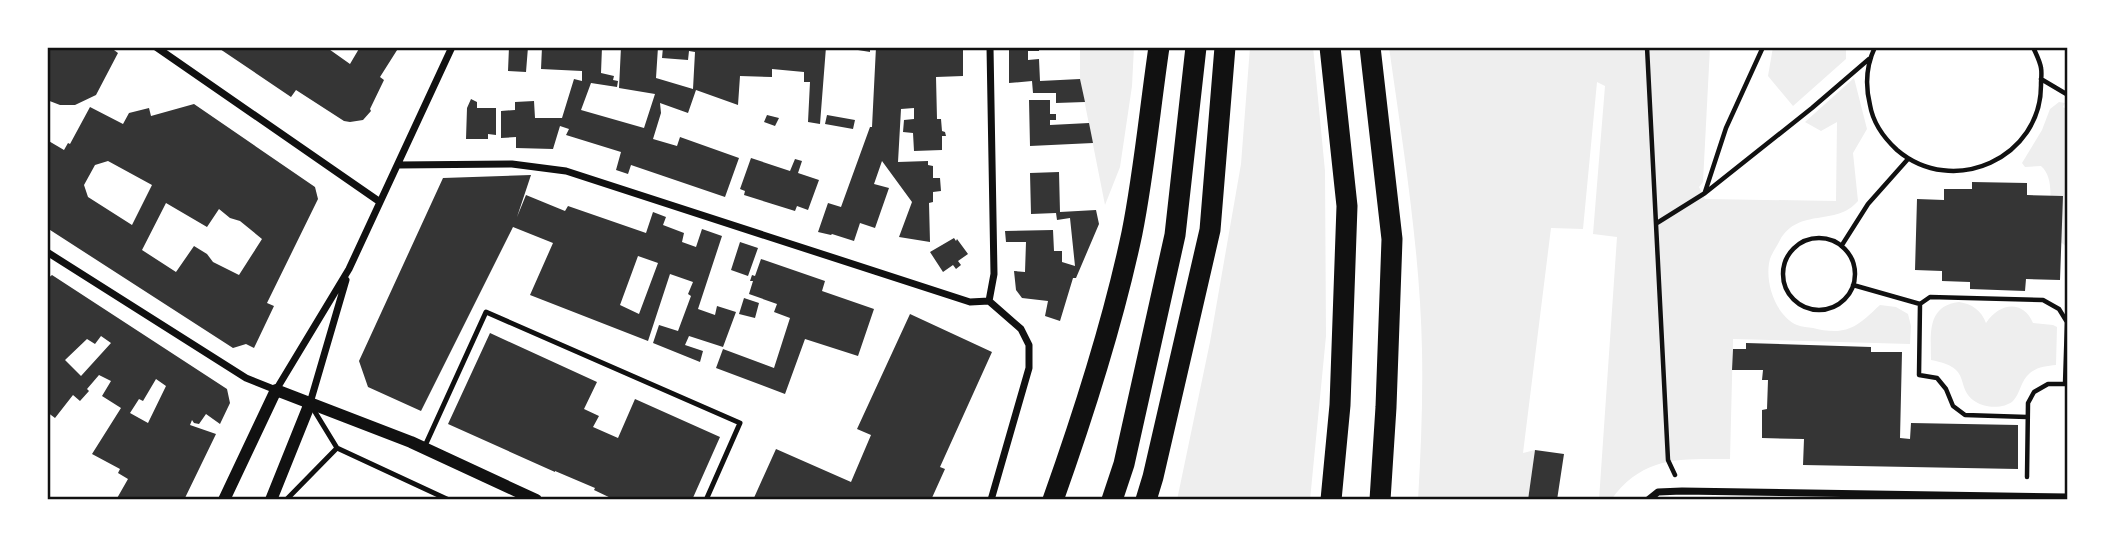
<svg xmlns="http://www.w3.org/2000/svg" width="2115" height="547" font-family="Spectral,serif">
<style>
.green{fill:#eee}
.building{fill:#353535;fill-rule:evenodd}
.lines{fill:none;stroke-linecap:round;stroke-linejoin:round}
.path{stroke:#111;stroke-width:4.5}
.service{stroke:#111;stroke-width:5}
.minor{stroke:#111;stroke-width:7}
.tertiary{stroke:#111;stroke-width:12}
.motorway{stroke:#111;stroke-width:21}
.neatline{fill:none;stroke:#111;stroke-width:2.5}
</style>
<rect width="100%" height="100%" fill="#fff"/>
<path class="green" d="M1080,47h54l-2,39 -12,81 -15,38 -25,-126z
M1250,47h63l12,124 1,165 -16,164h-133l33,-158 31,-178z
M1389,47h321l-7,135 -4,5 6,12 131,2 1,-79 -16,9 -16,-9 49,-44 13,51 -14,24 5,48c-22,26 -59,6 -78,39 -3,6 -8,13 -10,19 -6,22 5,56 27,66 5,2 11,2 16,3 12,3 25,5 37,0 11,-4 21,-15 30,-23l16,2 12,7 3,12 -1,18 -177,-5 -3,120c-49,0 -87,-4 -119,41h-12l18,-263 -24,-3 12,-148 -8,-4 -14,147 -32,-1 -28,225 12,-3 -7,50h-110c3,-50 5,-100 4,-150 -2,-101 -19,-203 -33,-303z
M1773,47h73v12l-53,47 -25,-30z
M2059,102l6,1 -2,4 5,3v138l-21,-17c1,-20 10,-51 -6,-65l-16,1 -3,-4 20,-33 8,-21z
M1959,302c13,2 22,8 27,21 13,-20 37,-24 47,0l20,2 4,2 -1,38c-9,1 -19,2 -26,8 -9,7 -10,21 -17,28 -9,8 -28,7 -37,1 -23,-15 -1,-34 -45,-42 0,-25 -5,-54 28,-58z"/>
<path class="building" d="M47,47h63l8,6 -22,42 -21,10h-15l-13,-5z
M217,47h109l24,17 10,-17h39l-19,30 4,3 -14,29 1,2 -8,9 -13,2 -6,-1 -48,-31 -5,7z
M509,47h19l-2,25 -18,-1z
M542,47h60l-1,26 13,3 -1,4 5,1 -1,6 -26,-4 -10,27 63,18 11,-34 -36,-6 2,-41h37l-2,31 37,11 2,-37 -6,-1 -1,9 -26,-2 1,-11h163l-6,77 -12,-2 2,-40h-6v-10l-32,-3v8l-32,-1 -2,29 -42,-15 -8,23 -28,-10 1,10 -8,26 24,7 3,-9 59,21 -14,39 -94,-32 -3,9 -12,-4 5,-18 -55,-17 3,-6 -9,-3 -7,23 -37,-1v-11l-15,1v-27l14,-1v-8l19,-1 1,17h27l12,-39 8,2v-10l-41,-2z
M852,47h18v5l-18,-3z
M876,47h82l5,2v27l-27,1 1,42h4l1,12 3,1 1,4h-4v14l-28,1 -1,-18 -10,-1 1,-12 10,-1v-11l-13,1 -3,53 30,-1v4l5,1v12h7l1,13 -8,1v10l-4,1 1,39 -31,-5 13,-35 -30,-41 -8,23 15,4 -14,40 -15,-5 -6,18 -22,-7 -1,1 -13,-3 10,-29 13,4 29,-80h2z
M1009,47h30v4h-11v9l11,-1 1,22 40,-2 5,23 -29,1v-10h-23l-1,-12 -23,2z
M471,99l6,3v6h19v27l-8,-1v5h-22l1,-31z
M1029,100h21v14h6v6h-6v5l39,-2 4,20 -63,3z
M194,104l121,83 3,12 -51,104 7,3 -20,42 -8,-4 -13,4 -186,-120v-88l17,10 4,-7 2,1 20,-37 33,17 6,-11 20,-5 2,8zM108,161l44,24 -20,40 -44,-28 -4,-12 11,-20zM166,203l41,24 12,-18 11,9 10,3 22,18 -23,36 -26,-13 -6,-8 -13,-8 -18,26 -34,-22z
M767,115l12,3 -4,8 -11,-4z
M827,115l28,5 -2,9 -28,-5z
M751,158l39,13 5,-12 7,2 -4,12 21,7 -11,30 -11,-4 -2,5 -51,-16 1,-4 -5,-2z
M1059,172l1,40 36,-2 3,14 -23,54h-3l-13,43 -15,-5 3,-15 -26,-3 -6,-8 -2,-19 11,1 1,-30h-20l-1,-11 48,-1 1,21h8v11l13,4 -5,-48 -13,2 -1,-7 -25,1 -1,-41z
M531,175l-14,42 9,-22 39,16 3,-5 78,27 7,-21 13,5 -3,8 21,8 -2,9 14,5 6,-18 20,7 -24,73 17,6 2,-9 19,6 -13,35 -34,-11 -4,9 18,6 -3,11 -47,-19 6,-18 19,6 13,-35 -3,-2 5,-12 -23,-8 -22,67 -118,-46 23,-52 -40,-16 -92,184 -53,-24 -9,-26 84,-183zM638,256l20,7 -19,51 -19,-9z
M1972,182l55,1v12l36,1 -3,84 -34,-1 -1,12 -55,-2v-7l-28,-1v-10l-27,-1 2,-71 27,1v-11h28z
M954,238l2,3 1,-2 11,15 -10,7 3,4 -5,4 -3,-4 -10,7 -13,-20z
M740,242l18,6 -10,28 -17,-6z
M761,259l64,22 -3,10 52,18 -16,47 -53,-17 -20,55 -69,-26 7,-19 51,19 16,-50 -16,-6 3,-8 -28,-10 4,-13h-3l2,-6 3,1z
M52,275l175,114 3,14 -10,21 -14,-10 -7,10 -5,-1 -2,-3 -2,5 26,9 -32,66h-68l12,-21 -10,-6 2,-4 -28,-15 29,-46 -19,-12 9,-15 -12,-6 -12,14 2,2 -9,10 -7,-6 -18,23 -8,-6v-133zM101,336l10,7 -30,33 -16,-16 22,-21 8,5zM156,379l10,7 -18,37 -18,-10 9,-14 4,2z
M744,298l15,5 -4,15 -16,-4z
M910,314l82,38 -52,115 5,2 -14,31h-178l23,-51 75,33 20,-47 -14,-6z
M490,333l107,49 -13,27 15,7 -6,11 25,11 17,-39 85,38 -28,63h-77l-21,-10 1,-2 -40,-17v1l-107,-48z
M1746,343l125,4v5h31l-2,86 10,1 1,-16 107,2v44l-215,-4 1,-26 -42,-1v-28l5,-1 1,-29h-6l1,-10h-31l1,-21h13z
M1535,450l29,4 -7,46h-29z"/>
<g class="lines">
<path class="path" d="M1647,47l21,413 7,15
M1875,47c-9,19 -10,38 -5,58 3,18 14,33 27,45 56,48 145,8 144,-66 0,-5 1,-11 0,-16 -1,-7 -5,-14 -8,-21
M2041,79l27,16
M1705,192l21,-64 37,-81
M1657,223l48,-30 107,-85 57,-49
M1783 274a36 36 0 1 1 72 0a36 36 0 1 1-72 0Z
M1842,245l26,-41 40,-45
M1853,285l67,19 -1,71 18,3 9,11 7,17 12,9 62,2
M1920,304l10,-7 113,3 16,9 8,13 -2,62h-17l-14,8 -6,11 -1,74"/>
<path class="service" d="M312,407l25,41 112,52
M424,448l62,-136 254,111 -34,77
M286,500l51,-52"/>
<path class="minor" d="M156,47l224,155
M398,165l114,-1 54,7 404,131 19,-1
M47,252l199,126 30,12 73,-121 103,-222
M989,301l5,-27 -4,-227
M989,301l32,28 8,16v23l-38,132
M310,403l36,-123
M1648,500l10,-8 24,-1 386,6"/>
<path class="tertiary" d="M224,500l52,-110 135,52 125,58
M271,500l39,-97"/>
<path class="motorway" d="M1330,47l17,159 -7,199 -9,95
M1370,47l22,192 -6,168 -6,93
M1053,500c31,-87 60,-177 79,-267 12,-60 18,-125 27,-186
M1112,500l12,-36 51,-229 21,-188
M1146,500l7,-23 57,-247 15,-183"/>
</g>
<rect width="2115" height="547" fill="none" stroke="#ffffff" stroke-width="98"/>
<rect x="49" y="49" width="2017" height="449" class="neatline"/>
</svg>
